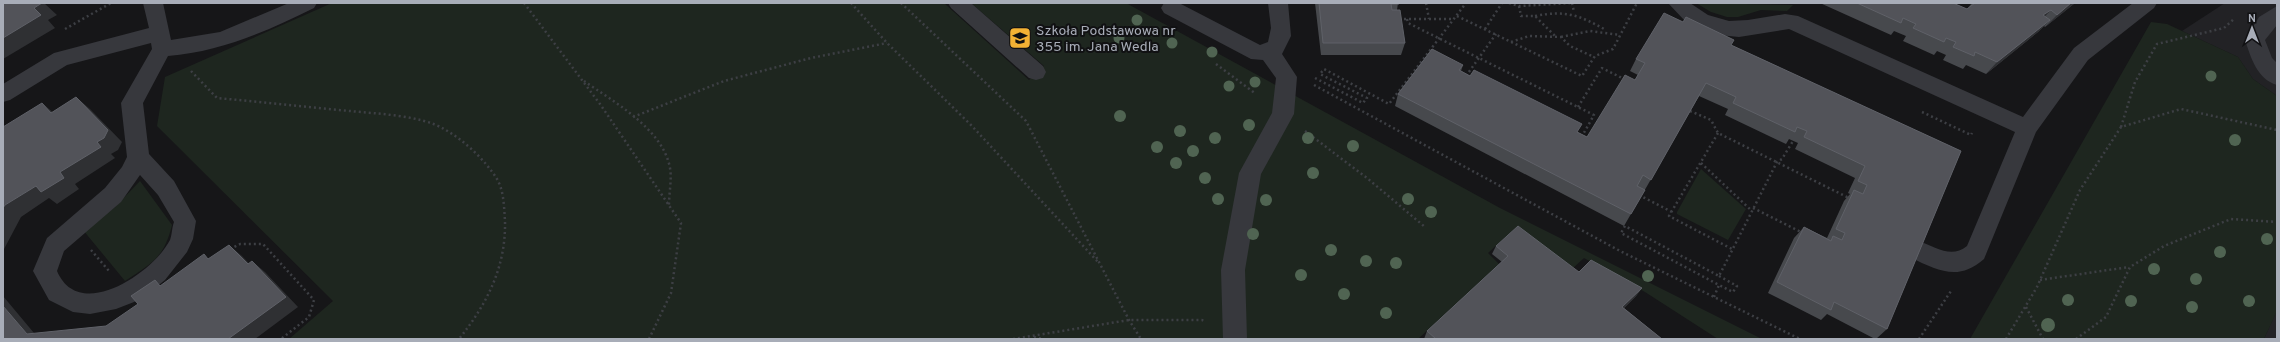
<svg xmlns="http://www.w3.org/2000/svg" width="2280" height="342" font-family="Overpass,sans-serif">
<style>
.built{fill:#222225}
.green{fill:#1e261f}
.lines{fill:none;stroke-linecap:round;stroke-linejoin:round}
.path{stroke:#3d3f44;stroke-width:2.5;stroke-dasharray:2 3;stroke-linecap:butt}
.minor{fill:#37383d;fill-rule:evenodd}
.tree{fill:#506452}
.wall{fill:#47494d}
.shaded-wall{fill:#2f3033}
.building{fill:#525359;stroke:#5f6168}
.labels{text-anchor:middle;stroke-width:4;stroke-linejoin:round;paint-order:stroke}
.poi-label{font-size:14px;fill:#a8adb8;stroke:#111113;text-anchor:start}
</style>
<rect width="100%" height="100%" fill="#161618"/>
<path class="built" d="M2225,3h52v93l-24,-17 -15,-22 -56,-26z
M2277,310v29h-13z"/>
<path class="green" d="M332,3h612l85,77 15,-14 -73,-63h155l374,205 262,131h-44l-73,-47 -61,-34 -12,11 -54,-43 -30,27 11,11 -81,75h-1129l44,-38 -176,-175 8,-49z
M1696,3l97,2 -6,6 -26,-1 -23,7h-11l-16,-5z
M2151,22l16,2 71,33 15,22 24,17v215l-13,28h-294z
M1701,169l45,40 -18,31 -51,-26v-2z
M140,181l32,44c-8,33 -20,38 -47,56l-42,-51 31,-22z"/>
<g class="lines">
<path class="path" d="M524,3l76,101 81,119 -10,70 -22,46
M851,3l36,40 84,82 127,137
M901,3l125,118 103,199 12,19
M1426,3l3,16
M1509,3l10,3 53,-3
M1572,3l2,9
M1519,6l2,10h14l20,20
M1457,16l125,60 13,-20 18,-7 24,-46
M1535,16c31,-6 44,-1 71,14
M1399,19h55
M1407,19l1,4 186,92 -13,23
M65,29l46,-26
M1485,29l17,-26
M1561,37l29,-6 30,4
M1511,42l18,-6 32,1 9,9 24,11
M1216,64l40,30
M191,71l26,27c44,4 88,9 133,13 28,3 70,4 94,18 20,11 41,31 53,50 7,12 7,28 8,42 1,46 -18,83 -46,118
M1466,76l30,-42
M1315,78l48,25 4,-5 -47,-24 4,-5 65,35 77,-101
M584,81c30,21 79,48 86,87 2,11 -1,25 -1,37
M1314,85l306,166 180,88
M1578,107l24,-39 24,12
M1690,111l21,9 7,13 131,65
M1922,112l49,23 1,-2
M633,117l91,-36 87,-23 76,-15
M2121,127l14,-45 22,-38 67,-16 11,-10
M1305,131l62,47 58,49
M1718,133l-49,83 63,33
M1701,163l51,48
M1639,195l33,17
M1753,208l50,25
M230,249l10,-5h23l51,56 -5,17 -28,22
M91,250l18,21
M1719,276l18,10 -4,6 -14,-7
M2040,280l89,-13
M1714,297l5,-12 -98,-52 4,-7 94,50 58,-114 5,-3 11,-18
M2026,307l17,32
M1034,337l10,2
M1013,339l116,-19h73l3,2
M1919,339l32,-48
M2006,339l31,-52 43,-97 41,-63 60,-18 96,21
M2076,339l30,-22 24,-50 34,-21 67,-27 46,3"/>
<path class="minor" d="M143,3h20l8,37 49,-8 69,-29h28l-3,5c-47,23 -93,44 -146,48l-25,47 6,51 25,27 22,40 -3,18 -6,13 -22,28 -15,12 -16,10 -18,7 -26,5 -17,-2 -24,-12 -16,-29 14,-33 58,-50 17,-21 5,-10 -6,-54 31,-54 -1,-6 -84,22 -57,35 -7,2v-18l51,-31 95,-25zM140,175l18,20 16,27c-2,5 -2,13 -4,18 -17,33 -91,83 -113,31l7,-20 57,-49z
M948,3h23l72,63 3,6 -3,6 -7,2 -7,-2 -78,-70z
M1164,3h15l81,42 8,-3 3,-14 -3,-25h20l3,33 -9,18 15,23 -3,37 -33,60 -16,96 2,69h-24l-2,-69 18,-97 33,-60 4,-35 -13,-18 -12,-1 -87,-46 -3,-5z
M1668,3h22l18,12 21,6 19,-1 37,-6 13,2 225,101 51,-69 59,-45h24l-3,5 -66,52 -52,72 -52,127c-26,23 -46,11 -73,-1l-3,-7 3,-7 8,-3c17,6 32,18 48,5l48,-114 -226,-103 -50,8 -20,-2 -34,-14z
M2277,6v19l-12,15 7,18 5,5v22c-20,-6 -26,-27 -32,-45l14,-23z"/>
</g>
<g class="tree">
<circle cx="1137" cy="20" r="5.5"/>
<circle cx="1119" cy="38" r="5.5"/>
<circle cx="1172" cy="43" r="5.5"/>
<circle cx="1212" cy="52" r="5.5"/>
<circle cx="2211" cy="76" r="5.5"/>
<circle cx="1255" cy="82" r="5.5"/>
<circle cx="1229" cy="86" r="5.5"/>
<circle cx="1120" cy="116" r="6"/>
<circle cx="1249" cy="125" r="6"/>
<circle cx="1180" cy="131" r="6"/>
<circle cx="1215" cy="138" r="6"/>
<circle cx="1308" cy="138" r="6"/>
<circle cx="2235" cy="140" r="6"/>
<circle cx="1353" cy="146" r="6"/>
<circle cx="1157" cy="147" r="6"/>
<circle cx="1193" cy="151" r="6"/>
<circle cx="1176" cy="163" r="6"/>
<circle cx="1313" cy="173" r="6"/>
<circle cx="1205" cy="178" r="6"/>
<circle cx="1218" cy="199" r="6"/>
<circle cx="1408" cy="199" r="6"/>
<circle cx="1266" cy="200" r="6"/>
<circle cx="1431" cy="212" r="6"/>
<circle cx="1253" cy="234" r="6"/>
<circle cx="2267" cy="239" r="6"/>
<circle cx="1331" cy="250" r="6"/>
<circle cx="2220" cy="252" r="6"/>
<circle cx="1366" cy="261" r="6"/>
<circle cx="1396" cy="263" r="6"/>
<circle cx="2154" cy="269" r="6"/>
<circle cx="1301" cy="275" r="6"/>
<circle cx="1648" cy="276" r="6"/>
<circle cx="2196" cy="279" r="6"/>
<circle cx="1344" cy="294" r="6"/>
<circle cx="2068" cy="300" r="6"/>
<circle cx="2131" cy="301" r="6"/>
<circle cx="2249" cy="301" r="6"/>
<circle cx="2192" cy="307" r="6"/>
<circle cx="1386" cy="313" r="6"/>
<circle cx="2048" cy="325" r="7"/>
</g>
<path class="wall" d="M1315,3h83l-1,7 8,33 -4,12h-80z
M1820,3h133l14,6 5,-6h103l-30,24 -1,-1 -6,6 -52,42 -20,-9 -3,4 -20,-9 3,-5 -9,-4 -3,4 -31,-14 3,-5 -12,-5 -3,4z
M1731,45l230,106 -74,178 -11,10h-1l-48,-25 -6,6 -53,-27 26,-55 10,-11 23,11 17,-37 6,-7 -2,-1 7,-15 -60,-29 3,-6 -9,-4 -3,5 -61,-29 3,-6 -29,-13 -75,130 -229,-120 3,-12 65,-29 -2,6 126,66 48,-57 3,-5 -8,-4 6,-12z
M1496,246l83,26 63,16 -6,8 -12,12 38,31h-238l3,-8 75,-69 -10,-8z"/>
<path class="shaded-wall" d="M42,3h2l13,12 -9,5 7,8 -52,31v-21l31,-30z
M2071,3h4l-30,24 12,-12z
M2051,10l-12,13 4,-8z
M2050,20l-12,12 -52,42 11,-12z
M76,97l14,12 32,33 -4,8 -7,4 4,4 -40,26 4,5 -22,15 -8,-6 -28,19 -18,34v-43l2,-3 31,-19 24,-14 37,-30z
M42,103l14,12 -5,-2z
M229,245l13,11 18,19 -12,-11z
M252,261l13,11 33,35 -43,32h-27z
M1642,288l-6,8 -19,19 5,-8z
M3,296l36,43 -12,-5 -24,-28z"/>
<path class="building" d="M3,3h39l-8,5 7,7 -38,23z
M1319,3h79l1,1h-8l1,6h8l5,33h-82z
M1857,3h96l14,6 8,-6h96l-14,12 -6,-5 -8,5 7,5 -53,42 -22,-10 -1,4 -21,-9 3,-5 -10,-4 -2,4 -31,-14 3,-4 -13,-6 -2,5z
M1664,13l19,9 3,-5 48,23 -3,5 230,106 -74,178 -53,-27 -3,8 -54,-28 27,-55 27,14 2,-5 9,4 3,-7 -9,-4 18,-39 9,4 4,-9 -9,-4 7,-15 -61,-29 3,-6 -10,-4 -2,5 -62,-29 3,-6 -30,-14 -55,97 -8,-5 -6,11 8,4 -14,24 -233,-120 34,-45 31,16 -4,5 11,6 4,-6 108,54 -5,8 10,5 38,-62 10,5 10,-17 -9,-4z
M76,97l32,33 -4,8 -7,4 4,5 -41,25 4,6 -23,14 -5,-6 -31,19 -2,3v-81l39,-24 9,10z
M1518,226l61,46 12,-12 51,28 -20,19 40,32h-226l-9,-8 81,-75 -12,-10z
M229,245l19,19 4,-3 34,36 -58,42h-225v-33l24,28 79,-8 32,-22 -7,-8 24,-16 5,6 44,-32 4,5z"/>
<defs>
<g id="school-square" transform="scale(1.15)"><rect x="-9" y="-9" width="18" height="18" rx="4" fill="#f2b134" stroke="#111113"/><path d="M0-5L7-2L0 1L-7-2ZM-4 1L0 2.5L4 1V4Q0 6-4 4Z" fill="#111"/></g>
</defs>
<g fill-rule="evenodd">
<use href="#school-square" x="1020" y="38"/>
</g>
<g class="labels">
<g class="poi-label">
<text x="1036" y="35">Szkoła Podstawowa nr<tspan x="1036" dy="16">355 im. Jana Wedla</tspan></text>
</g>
</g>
<rect width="2280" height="342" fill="none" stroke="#a8adb8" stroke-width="8"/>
<g transform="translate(2252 28)" stroke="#111113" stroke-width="3" paint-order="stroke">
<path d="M0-3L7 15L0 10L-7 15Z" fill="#a8adb8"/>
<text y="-6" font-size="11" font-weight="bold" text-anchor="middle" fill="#a8adb8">N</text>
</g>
</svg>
